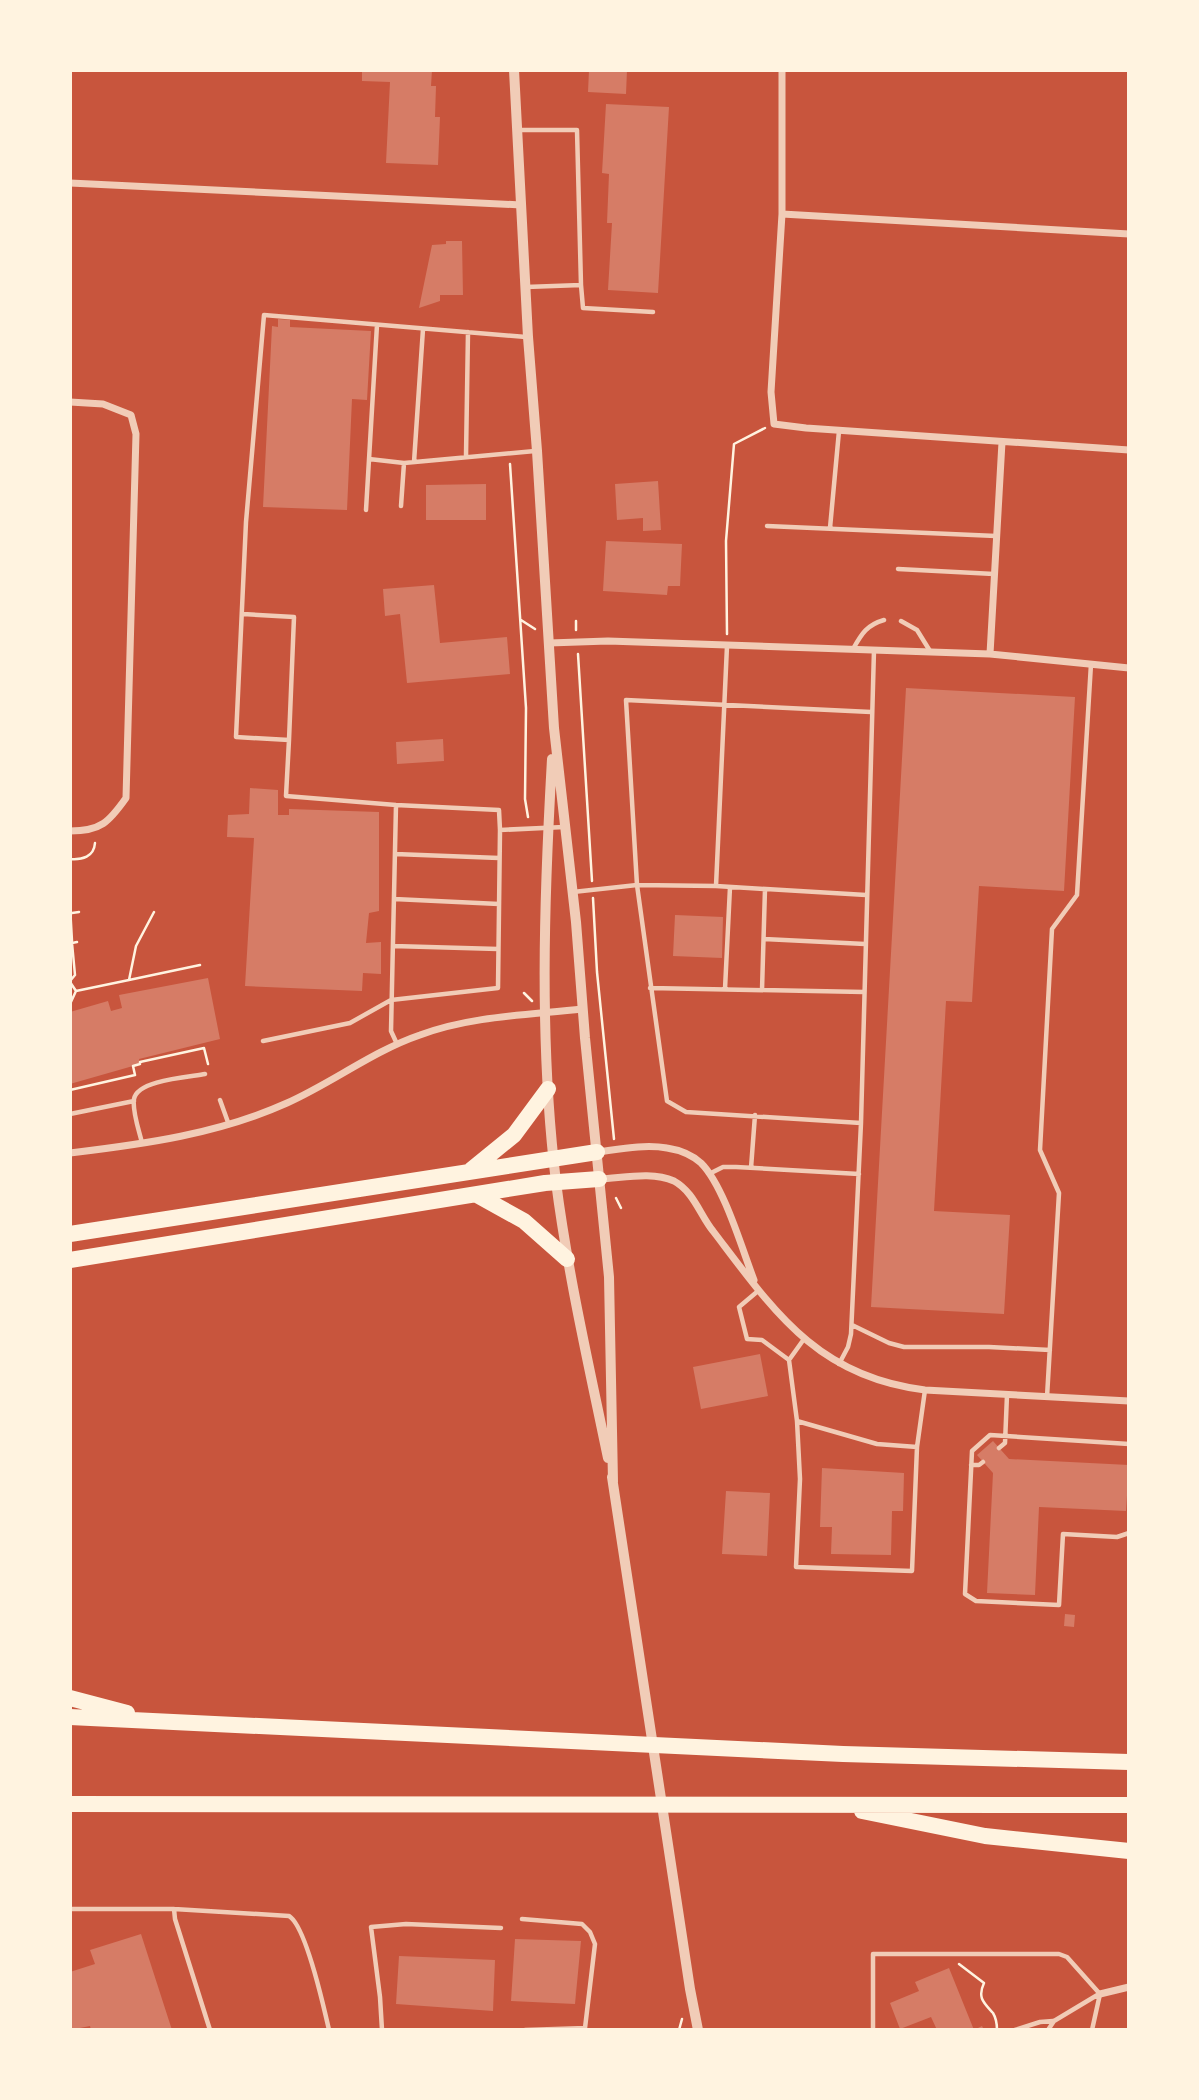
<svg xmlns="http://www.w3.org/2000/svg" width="1199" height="2100" font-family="Figtree,sans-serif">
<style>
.building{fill:#d67c66}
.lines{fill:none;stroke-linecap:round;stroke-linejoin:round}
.path{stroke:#fff3e0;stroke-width:2.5}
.service{stroke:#f1ccb7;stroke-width:4.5}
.minor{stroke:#f1ccb7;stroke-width:7}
.tertiary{stroke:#f1ccb7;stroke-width:10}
.motorway{stroke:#fff3e0;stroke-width:16}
</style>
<rect width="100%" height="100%" fill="#c8553d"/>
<path class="building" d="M362,70h70l-1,16h5l-1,31h5l-2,48 -52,-2 4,-81 -28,-1z
M589,70h38l-1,24 -38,-2z
M606,104l63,3 -11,186 -50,-3 4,-67h-5l2,-49 -7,-1z
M446,241h16l1,54h-23v6l-21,7 13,-63 14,-1z
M278,319l12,1v7l81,4 -4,69 -15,-1 -5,111 -84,-3 9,-181 6,1z
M658,481l3,49 -18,1v-13l-26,2 -2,-36z
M486,484v36h-60v-35z
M606,541l76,3 -2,42h-12l-1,9 -64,-4z
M434,585l6,58 67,-6 3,37 -103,9 -7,-69 -15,2 -2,-27z
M906,688l169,9 -11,194 -85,-5 -7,116 -26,-1 -12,210 76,4 -6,99 -133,-7z
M443,739l1,22 -47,3 -1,-22z
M250,788l28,2v25h11v-6l90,3v99l-10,2 -3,30 15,-1v32l-18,-1 -1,18 -117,-5 9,-148 -27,-1 1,-22 21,-1z
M675,915l48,2 -1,41 -49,-2z
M208,978l12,61 -81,20 1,5 -70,20v-72l38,-11 3,10 11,-3 -3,-13z
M760,1354l8,42 -67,13 -8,-42z
M993,1441l16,18 120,6 -3,46 -87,-4 -4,88 -48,-2 6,-120 -16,-18z
M822,1468l82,5 -1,38h-11l-1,44 -60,-1 1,-27h-12z
M726,1491l44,2 -3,63 -45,-2z
M1065,1614l10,1 -1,12 -10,-1z
M141,1934l31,96h-81l-1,-4 -20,4v-58l25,-8 -5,-14z
M515,1939l66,2 -6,63 -64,-3z
M399,1956l96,4 -2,51 -97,-7z
M949,1968l25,62 8,-4 2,4h-47l-6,-13 -31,12 -10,-26 29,-12 -4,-9z"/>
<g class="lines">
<path class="path" d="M510,464l16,244 -1,91 3,18
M521,620l14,9
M576,621v9
M727,634l-1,-93 8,-97 31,-16
M578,654l14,227
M70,859c12,1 24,-2 25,-16
M593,898l4,74 17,167
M70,906l2,35
M72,913l7,-1
M129,980l71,-15
M70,981l5,-6 -3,-32 5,-1
M70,982l6,9 53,-11 7,-34 18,-34
M524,993l8,8
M70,1004l6,-13
M70,1090l65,-15 -2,-9 7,-2v-2l64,-14 4,16
M616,1198l5,10
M959,1964l25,19c-7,15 0,20 9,30 3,5 4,11 4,17
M679,2030l3,-11"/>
<path class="service" d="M519,130h58l4,155 -55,2
M581,285l2,23 70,4
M526,337l-262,-22 -18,207 -10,215 53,3 -3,56 110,9 103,5 1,20 64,-3
M466,456l2,-124
M369,459l35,4 131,-12
M414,462l9,-133
M401,506l3,-43
M366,510l11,-185
M767,526l229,10
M830,528l9,-97
M898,569l96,5
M243,614l51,3 -5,123
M901,621l16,9 13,21
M853,649c9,-16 14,-24 31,-29
M396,805l-5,226 6,13
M395,854l104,4
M716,886l150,9
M573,892l64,-7 79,1 11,-240
M394,899l105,5
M764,939l101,5
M393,946l105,3
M650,988l214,4
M725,989l5,-102
M762,990l3,-101
M263,1041l87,-18 41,-23 107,-12 2,-158
M220,1100l9,25
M70,1114l64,-13
M861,1123l-175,-11 -19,-11 -30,-216 -11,-185 245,12
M142,1143c-3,-13 -10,-32 -8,-44 3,-19 55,-22 71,-25
M751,1168l4,-53
M709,1174l14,-7h13l123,7
M758,1291l-19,16 8,32 15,1 27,20 15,-21
M852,1325l37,18 15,4h85l61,3
M789,1360l8,61 3,58 -4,88 116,4 5,-124
M839,1364l9,-17 3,-13 10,-211 13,-473
M1047,1397l12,-204 -19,-43 12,-221 25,-34 14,-231
M797,1421l80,23 40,3 8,-57
M1129,1444l-139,-9 -18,16 -7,143 11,7 83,4 4,-71 54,3 12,-4
M999,1448l6,-5 2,-48
M971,1465h8l4,-3
M70,1909h104l115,7c17,10 35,92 40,114
M174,1909l1,10 35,111
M522,1919l60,5 8,8 5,12 -10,84 -60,2
M382,2030l-2,-33 -9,-70 35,-3 95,4
M873,2030v-76h186l8,3 33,37
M1015,2030l25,-8 13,-1
M1048,2030l6,-9 45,-27
M1092,2030l8,-36"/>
<path class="minor" d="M782,70v144l-11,178 3,32 32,4 323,22
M70,183l451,22
M782,214l347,20
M70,402l33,2 28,11 5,19 -10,364c-17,24 -25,33 -56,33
M549,643l59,-2 382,13 139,14
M990,654l12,-212
M598,1152c22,-3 47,-8 69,-4 13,2 25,7 34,15 23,23 41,86 53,117
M70,1153c75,-9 148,-19 217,-50 45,-20 86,-52 133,-68 51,-19 108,-20 162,-26
M600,1179c23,-1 52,-8 74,2 20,11 26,34 39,50 61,80 104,146 212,159l204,11
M1100,1994l29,-7"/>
<path class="tertiary" d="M514,70l14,267 9,114 17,277 22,194 9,116 24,239 4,205
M552,759c-8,140 -13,283 4,423 12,93 33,184 52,276
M612,1477l78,512 8,41"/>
<path class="motorway" d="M471,1170l43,-35 34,-46
M477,1195l47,26 43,38
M70,1234l527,-82
M70,1260l475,-77 54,-4
M70,1698l57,15
M70,1717l773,37 286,8
M70,1804l1059,1
M862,1811l123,25 144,15"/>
</g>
<rect width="1199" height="2100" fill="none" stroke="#fff3e0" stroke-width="144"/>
</svg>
